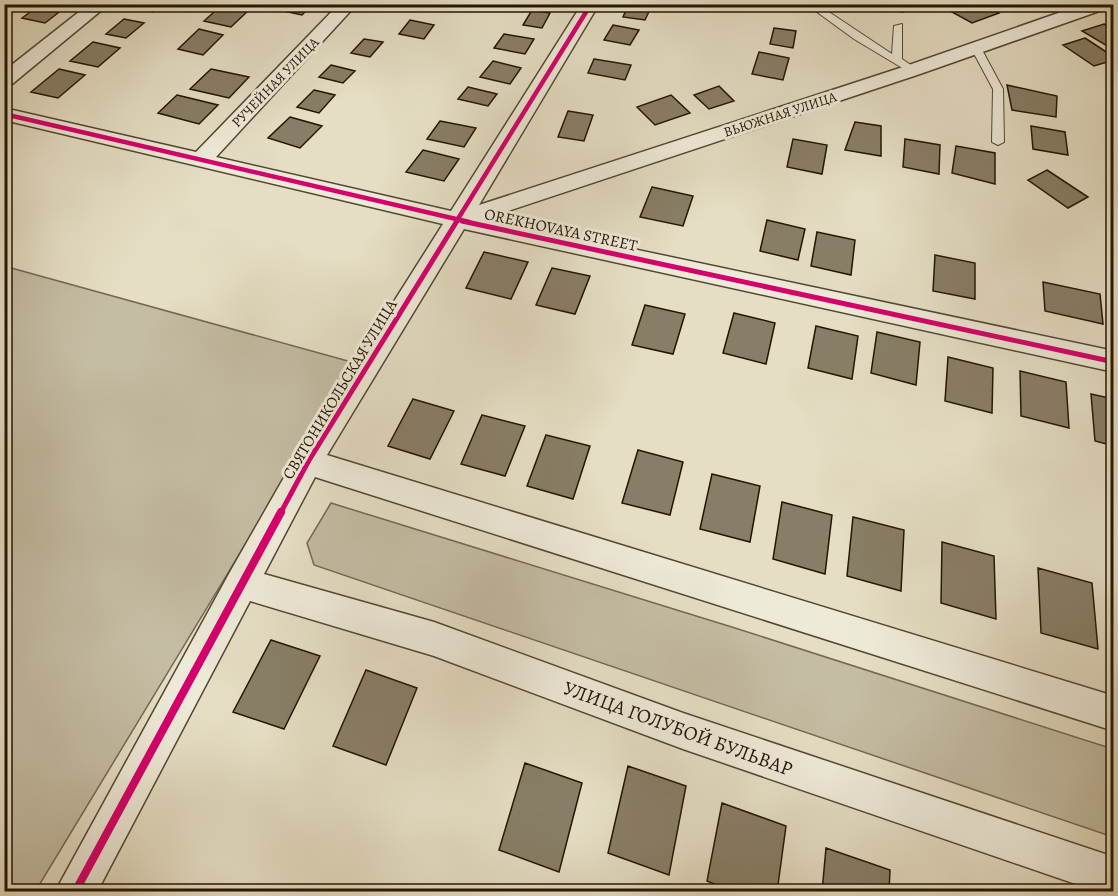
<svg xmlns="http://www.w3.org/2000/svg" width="1118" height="896" font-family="Alegreya,serif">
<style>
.green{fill:#c4bca3;stroke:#746852;stroke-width:1.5}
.building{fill:#887e67;stroke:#241502;stroke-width:1.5}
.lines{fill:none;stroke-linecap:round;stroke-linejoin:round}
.service-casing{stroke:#544732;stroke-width:2}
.minor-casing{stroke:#544732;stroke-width:3}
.service{fill:#eeead9;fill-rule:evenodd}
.minor{fill:#eeead9;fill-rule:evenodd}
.cycleway-far2-casing{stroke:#eeead9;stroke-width:8}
.cycleway-far1-casing{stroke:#eeead9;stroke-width:9}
.cycleway-casing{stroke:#eeead9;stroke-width:11}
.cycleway-far2{stroke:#d6006c;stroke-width:4.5}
.cycleway-far1{stroke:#d6006c;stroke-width:5}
.cycleway{stroke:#d6006c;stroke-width:8}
.labels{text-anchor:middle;stroke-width:6;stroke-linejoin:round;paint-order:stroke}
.far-street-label{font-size:14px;fill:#241502;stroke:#eeead9}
.street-label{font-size:16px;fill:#241502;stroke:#eeead9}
.near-street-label{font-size:20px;fill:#241502;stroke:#eeead9}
</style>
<rect width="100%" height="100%" fill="#e5dec4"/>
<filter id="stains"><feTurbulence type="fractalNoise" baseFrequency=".00333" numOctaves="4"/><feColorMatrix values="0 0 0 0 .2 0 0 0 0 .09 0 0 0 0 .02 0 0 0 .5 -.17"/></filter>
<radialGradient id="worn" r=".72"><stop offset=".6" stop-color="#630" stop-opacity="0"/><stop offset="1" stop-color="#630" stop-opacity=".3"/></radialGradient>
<path class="green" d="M4,266l351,97 -320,529 -31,-1z
M331,503l404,125 378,121v88l-799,-272 -7,-22z"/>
<path class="building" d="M41,4h16l10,2 -22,17 -23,-5z
M136,4h26l-9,8 -21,-5z
M223,4l26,6 -18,17 -27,-6z
M284,4h23l4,2 -9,9 -23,-5z
M629,4h19l4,1 -7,15 -22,-3z
M868,4h36l-1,8 -35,-5z
M973,4h13l13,9 -27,10 -22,-12z
M1002,4h28l-20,6z
M532,10l18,3 -8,15 -19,-3z
M124,19l20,4 -18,15 -20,-4z
M410,20l24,5 -10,14 -25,-5z
M1104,24l10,6v20l-32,-19z
M613,25l26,5 -9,15 -26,-5z
M774,28l22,3 -3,17 -23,-4z
M199,29l24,6 -20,20 -25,-6z
M504,34l30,5 -9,15 -31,-6z
M1085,38l29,19v3l-20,6 -31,-21z
M364,39l19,3 -13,15 -19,-4z
M93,42l27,6 -22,19 -28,-6z
M759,52l30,6 -6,22 -31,-6z
M594,59l37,6 -6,15 -37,-7z
M493,61l28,7 -11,16 -30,-7z
M331,65l24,6 -12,12 -24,-6z
M59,69l26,6 -27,23 -27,-6z
M211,69l38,8 -20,21 -39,-9z
M1007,85l50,11 -1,21 -44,-7z
M719,86l15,15 -25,8 -15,-14z
M468,87l29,7 -9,12 -30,-7z
M314,90l21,5 -16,18 -22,-6z
M177,95l41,10 -19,19 -41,-11z
M671,95l19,18 -35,12 -18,-18z
M568,111l25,4 -9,26 -26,-4z
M290,117l32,9 -22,22 -32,-10z
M440,121l36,7 -12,19 -37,-8z
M855,122l26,4v30l-36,-6z
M1031,126l34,6 3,23 -35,-6z
M793,139l34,6 -5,29 -35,-7z
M905,139l35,6 -1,29 -36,-7z
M956,146l39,7v31l-43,-11z
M423,150l36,9 -15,22 -38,-9z
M5,162l6,31 -7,2v-33z
M1047,170l41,27 -20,11 -40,-28z
M652,187l41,9 -10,30 -43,-9z
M767,220l38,9 -7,31 -38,-9z
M817,232l38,8 -4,35 -40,-9z
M484,252l44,10 -17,37 -45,-11z
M935,255l40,8v36l-42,-8z
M552,268l38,8 -15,38 -39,-9z
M1043,282l57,12 3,30 -58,-13z
M645,305l40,9 -12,40 -41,-9z
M734,313l41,10 -9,41 -43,-11z
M816,326l42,10 -6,43 -44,-11z
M877,332l43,10 -4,43 -45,-12z
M948,357l45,11 -1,45 -47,-12z
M1020,371l46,11 3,46 -48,-12z
M1091,394l23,5v47l-19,-5z
M413,399l41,12 -24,48 -42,-13z
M482,415l43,11 -20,50 -44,-12z
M546,435l44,11 -17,53 -46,-13z
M638,450l45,12 -13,53 -48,-12z
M712,474l48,12 -10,56 -50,-13z
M782,502l50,13 -7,59 -52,-15z
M1109,514l5,1v53l-3,-1z
M853,517l51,13 -3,61 -54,-15z
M942,542l52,14 2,63 -55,-16z
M1038,568l54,15 6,66 -57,-16z
M271,640l49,16 -36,73 -51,-17z
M366,670l51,18 -31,77 -53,-19z
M525,763l57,20 -23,89 -60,-22z
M628,766l58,20 -17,89 -61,-22z
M722,803l64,23 -9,66h-43l-27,-11z
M826,848l64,22 -1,22h-67z"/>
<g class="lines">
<g class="service-casing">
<path id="service" d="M806,4h11l75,50 2,-28 8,-2v35l16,11 -9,2 -55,-33z
M976,45l5,3 22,41 1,53 -6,3 -6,-3 1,-53 -22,-41z"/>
</g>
<g class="minor-casing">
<path id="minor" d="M89,4h20l-98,81 -7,2v-16z
M339,4h18l-141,153 235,54 131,-207h17l-120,201 427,-139 178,-62h26l-2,4 -188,66 -433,144 627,133v21l-650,-143 -137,226 787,241v35l-799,-254 -51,97 170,48 249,91 431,144v35h-15l-416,-143 -249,-93 -184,-55 -153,291h-42l175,-320 68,-119 145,-229 -439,-104v-12l192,44z"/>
</g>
<use href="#service" class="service"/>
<use href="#minor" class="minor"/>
<g class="cycleway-far2-casing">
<path id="cycleway-far2" d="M4,114l465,108
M456,222l135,-218"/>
</g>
<g class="cycleway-far1-casing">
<path id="cycleway-far1" d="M462,221l652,141
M280,514l28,-52 149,-241"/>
</g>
<g class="cycleway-casing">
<path id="cycleway" d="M75,892l206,-380"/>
</g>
<use href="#cycleway-far2" class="cycleway-far2"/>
<use href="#cycleway-far1" class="cycleway-far1"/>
<use href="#cycleway" class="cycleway"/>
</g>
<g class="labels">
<g class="far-street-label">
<text transform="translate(275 82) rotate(-46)" y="5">РУЧЕЙНАЯ УЛИЦА</text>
<text transform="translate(780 114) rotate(-18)" y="5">ВЬЮЖНАЯ УЛИЦА</text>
</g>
<g class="street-label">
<text transform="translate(561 229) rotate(12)" y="6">OREKHOVAYA STREET</text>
<text transform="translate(339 389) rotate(-59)" y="6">СВЯТОНИКОЛЬСКАЯ УЛИЦА</text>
</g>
<g class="near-street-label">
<text transform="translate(678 728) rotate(20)" y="7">УЛИЦА ГОЛУБОЙ БУЛЬВАР</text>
</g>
</g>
<rect width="1118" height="896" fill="none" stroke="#e5dec4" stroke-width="24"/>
<rect x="6" y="6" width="1106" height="884" fill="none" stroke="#241502" stroke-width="3"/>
<rect x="12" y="12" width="1094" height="872" fill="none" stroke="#241502" stroke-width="1.5"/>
<rect width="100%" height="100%" filter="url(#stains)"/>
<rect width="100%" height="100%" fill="url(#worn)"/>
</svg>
